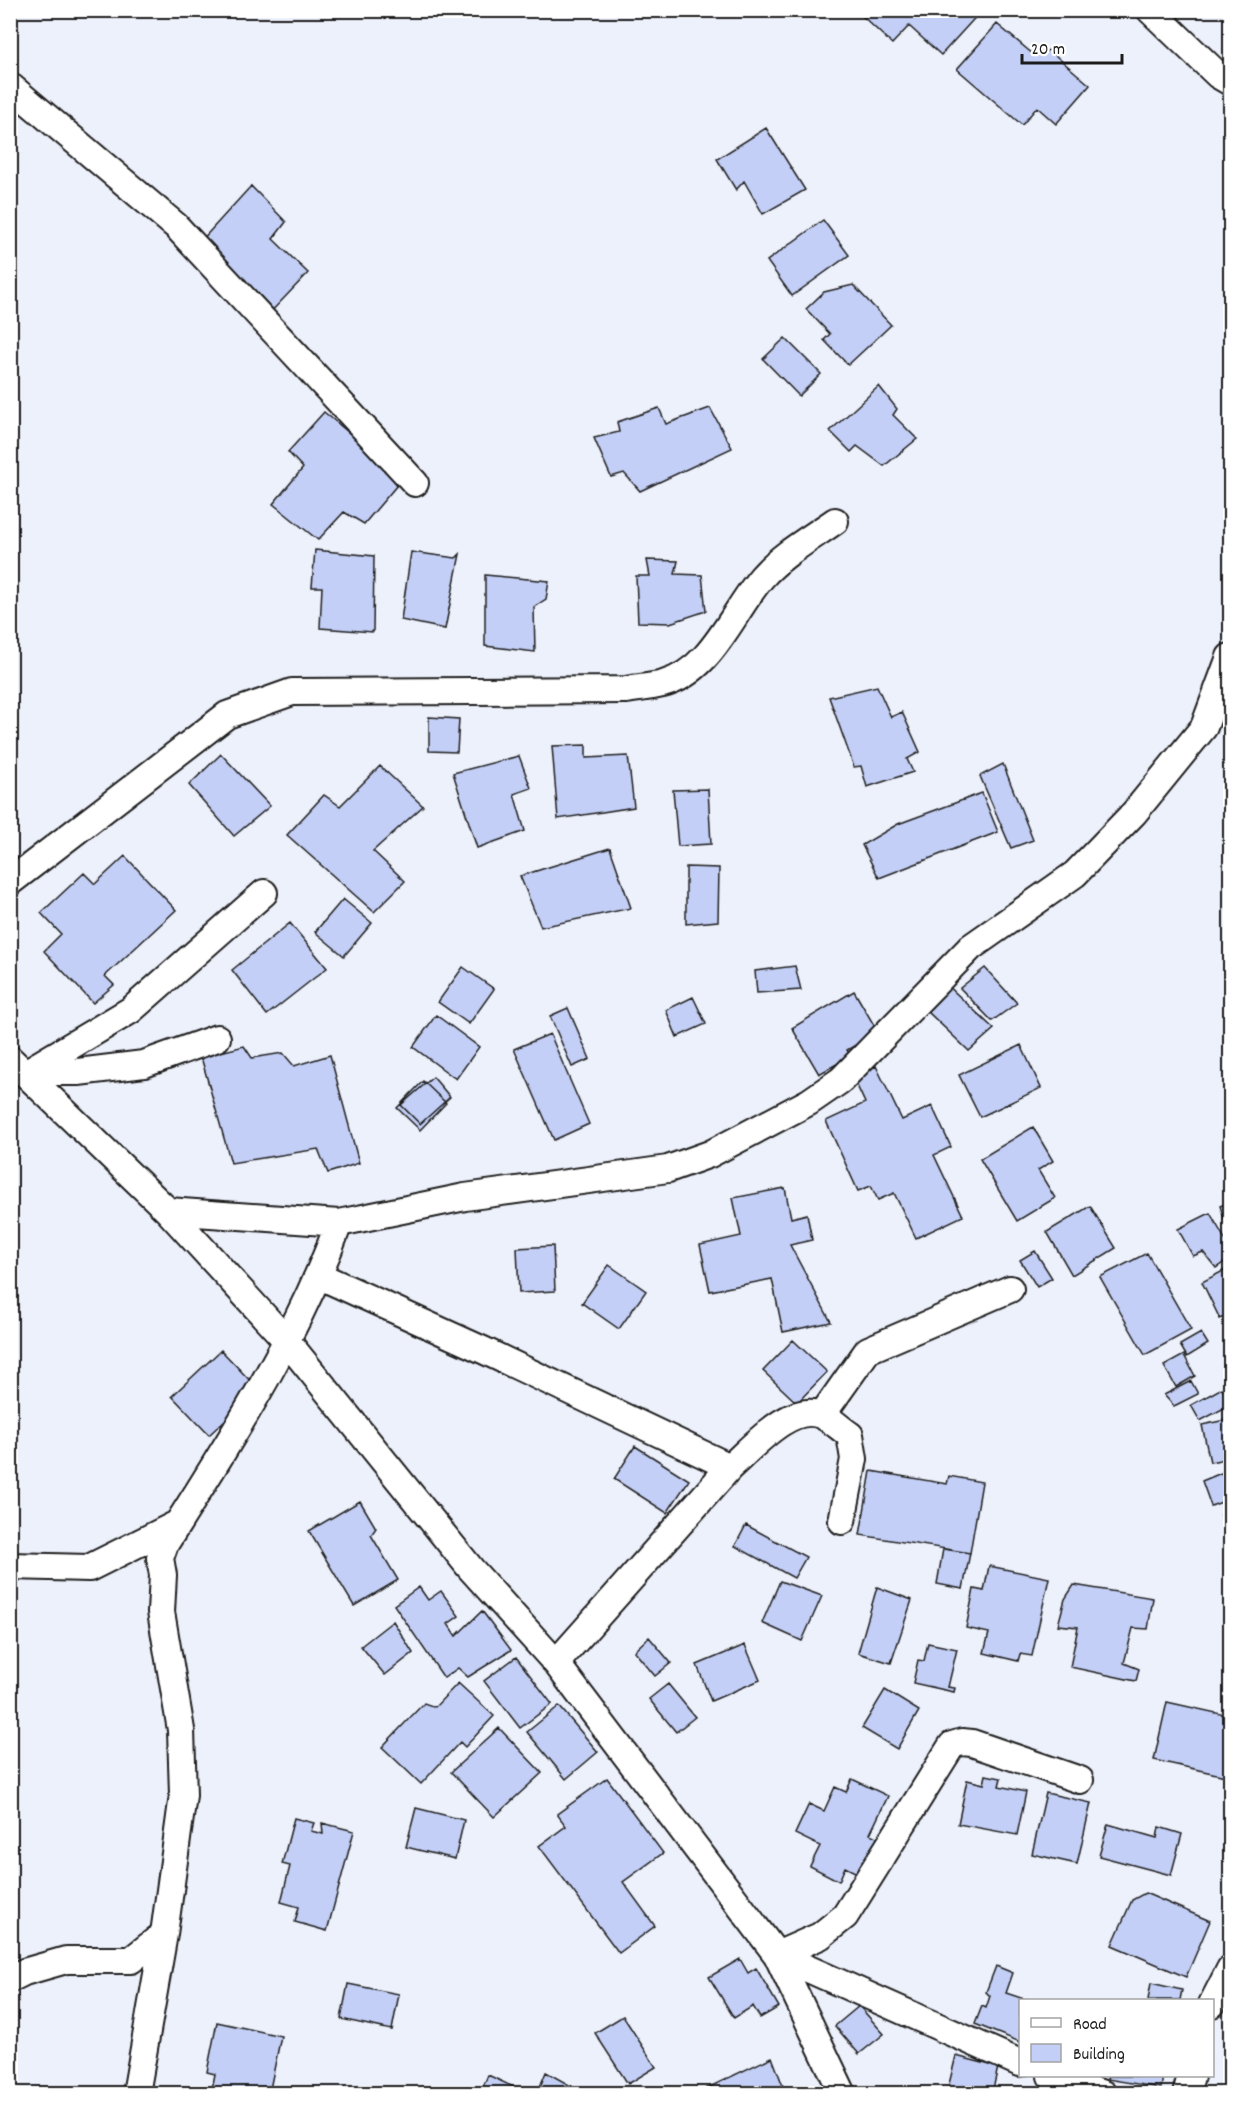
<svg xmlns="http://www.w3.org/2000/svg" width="1241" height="2104" font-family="Dekko,sans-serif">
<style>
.building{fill:#c3cff6;stroke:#1c1c1c;stroke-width:1.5}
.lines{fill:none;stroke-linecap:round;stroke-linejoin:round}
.minor-casing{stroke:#1c1c1c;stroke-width:30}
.minor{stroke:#fff;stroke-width:26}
</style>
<rect width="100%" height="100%" fill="#edf1fc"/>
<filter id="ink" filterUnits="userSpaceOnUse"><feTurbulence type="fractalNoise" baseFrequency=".0167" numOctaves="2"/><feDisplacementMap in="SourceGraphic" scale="12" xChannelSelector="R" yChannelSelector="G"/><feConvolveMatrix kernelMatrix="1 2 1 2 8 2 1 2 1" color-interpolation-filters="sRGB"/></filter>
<g filter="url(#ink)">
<path class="building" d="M856,10h126l-41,45 -32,-29 -17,18z
M997,24l37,31 15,-5 41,35 -34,39 -19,-17 -15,18 -65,-56z
M766,128l39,62 -42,24 -19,-33 -8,9 -19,-31z
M251,186l35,36 -13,17 35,34 -41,43 -67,-74z
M823,220l26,35 -57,41 -25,-35z
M853,285l38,40 -43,40 -24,-25 6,-6 -24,-25 18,-17z
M785,338l36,36 -22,22 -36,-37z
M879,386l18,23 -4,6 24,24 -33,27 -27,-20 -6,6 -21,-21z
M659,408l7,16 44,-16 22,40 -92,43 -16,-18 -13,4 -17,-39 25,-6 -2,-10z
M324,412l79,66 -39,46 -20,-12 -26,28 -45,-36 30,-36 -15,-16z
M315,550l59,6 -1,76 -53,-4 2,-41h-10z
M411,552l45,6 4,-4 -15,75 -44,-9z
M647,560l31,1 -3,13 27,1 4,36 -36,12 -32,-1 -2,-46h14z
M485,575l64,6 -3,18 -12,8 1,45 -50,-6z
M877,686l14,31 11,-5 18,40 -13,7 6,13 -46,15 -6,-21 -7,1 -25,-70z
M429,717l30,2 -2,33 -28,-1z
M586,745v13l42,-2 6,51 -76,12 -6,-73z
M221,754l49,52 -36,30 -45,-51z
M519,756l12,32 -17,6 11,37 -48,17 -24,-75z
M1003,764l30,76 -22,8 -31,-72z
M380,766l43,40 -50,45 32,30 -31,31 -87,-77 37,-40 16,11z
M708,789l3,55 -33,2 -5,-56z
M982,793l16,39 -119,46 -17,-33 36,-21z
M610,848l21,60 -90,19 -21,-51z
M125,856l51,54 -71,66 9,9 -21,18 -49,-52 17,-17 -20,-21 43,-40 11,11z
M686,867l33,1 -1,53 -32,3z
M343,899l29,24 -28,33 -29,-24z
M290,923l37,45 -60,47 -35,-45z
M795,966l6,24 -44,3 -2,-22z
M463,967l31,22 -25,35 -31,-22z
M985,968l32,35 -25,18 -32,-33z
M943,981l51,48 -25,22 -42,-40z
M854,991l24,41 -31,18 4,6 -32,18 -27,-46z
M693,997l13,27 -29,13 -11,-27z
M568,1008l22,51 -18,8 -22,-51z
M436,1015l43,32 -23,32 -43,-32z
M550,1034l39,90 -35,16 -40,-91z
M1021,1045l20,43 -61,29 -21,-42z
M244,1046l8,12 31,-5 11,13 36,-11 29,108 -31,10 -10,-24 -87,14 -30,-106z
M876,1066l26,54 30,-14 19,41 -17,8 29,61 -47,22 -22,-45 -16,7 -7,-14 -13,5 -32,-70 39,-18 -12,-26z
M433,1077l17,20 -30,27 -19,-19z
M423,1081l23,22 -26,27 -23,-22z
M1033,1127l20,34 -15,9 17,28 -38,23 -37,-62z
M785,1188l6,30 16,-4 5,26 -22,5 41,77 -48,10 -11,-53 -62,12 -10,-46 41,-9 -8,-38z
M1230,1202v34l-10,-30z
M1090,1206l26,42 -44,27 -25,-43z
M1210,1213l20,35v10l-14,10 -13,-16 -10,4 -15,-27z
M553,1246l2,45 -36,2 -2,-45z
M1035,1251l17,27 -15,9 -17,-27z
M1147,1253l44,77 -46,25 -45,-78z
M609,1265l37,26 -27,38 -37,-26z
M1225,1270l5,12v32l-10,5 -18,-37z
M1201,1333l7,11 -21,13 -7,-12z
M793,1340l34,32 -30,31 -34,-32z
M221,1350l37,39 -49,46 -37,-39z
M1184,1355l11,21 -19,11 -12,-21z
M1191,1381l7,13 -24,12 -10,-11z
M1222,1388l8,17 -30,16 -9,-16z
M1230,1419v39l-20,4 -8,-37z
M635,1446l54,34 -22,33 -53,-34z
M871,1471l76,13 2,-8 33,6 -12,71 -110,-18z
M1226,1471l4,10v18l-19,7 -9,-25z
M360,1501l16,27 -5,7 27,45 -44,26 -45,-75z
M1230,1510v20l-9,-15z
M746,1525l60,32 -12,21 -59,-32z
M943,1549l27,4 -7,36 -26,-5z
M989,1566l60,12 -17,78 -12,-2 -2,7 -34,-8 5,-20 -23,-5 8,-39 10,2z
M780,1581l42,15 -20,45 -40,-18z
M1074,1585l79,13 -5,31 -15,-1 -9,35 15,6 -3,12 -66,-14 8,-40 -20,-2 7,-26z
M419,1587l9,13 13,-9 18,25 -11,8 8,12 26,-25 29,39 -43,27 -10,-9 -14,10 -50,-73z
M877,1587l35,13 -21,63 -33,-10z
M393,1621l20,32 -28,22 -24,-29z
M649,1637l22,26 -16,13 -21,-25z
M928,1643l29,6 -9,38 7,1 -1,4 -41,-9 5,-23 6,1z
M745,1645l15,35 -49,21 -14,-36z
M516,1657l36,47 -32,24 -36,-47z
M458,1683l36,33 -29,31 -5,-5 -39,42 -39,-37 42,-44 11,4z
M668,1684l27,33 -19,15 -27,-33z
M885,1690l34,21 -22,38 -35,-21z
M1167,1702l63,14v61l-76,-17z
M559,1706l39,46 -32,27 -39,-47z
M499,1728l43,45 -48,44 -43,-45z
M986,1775l15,3 -2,8 27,6 -9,43 -59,-11 9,-44 17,4z
M607,1778l56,75 -40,29 32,44 -36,27 -80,-107 27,-20 -9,-12z
M852,1779l36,17 -18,38 9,4 -18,37 -16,-8 -6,14 -29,-15 10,-20 -25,-12 14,-30 15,7 11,-24 11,5z
M1046,1793l45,10 -14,61 -45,-10z
M416,1808l48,12 -9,39 -49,-12z
M294,1818l20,5 -3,8 12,3 -1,-11 32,8 -27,100 -32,-9 4,-15 -18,-5 9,-36 -8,-2z
M1108,1824l49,14 2,-11 23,7 -11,41 -72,-19z
M1145,1893l65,28 -24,56 -74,-32 20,-45z
M740,1959l8,14 8,-5 23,39 -19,11 -7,-12 -19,12 -25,-41z
M996,1966l17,7 -7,20 21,7h-7v42l-45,-18 7,-18 4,2 4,-12 -4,-4z
M1151,1983l31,7 -2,10h-32z
M348,1984l51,10 -7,36 -51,-11z
M859,2006l25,28 -25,20 -24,-28z
M623,2016l33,51 -28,17 -33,-51z
M217,2022l64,14 -12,58h-58l4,-20 -8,-2z
M956,2056l42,11 -6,27 -45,-2z
M772,2057l14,37h-91z
M546,2072l27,15 -2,7h-34z
M488,2075l40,19h-48z
M1108,2076h55l-2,12 -54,-9z"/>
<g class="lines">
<g class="minor-casing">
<path id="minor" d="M1150,10l68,65 12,7
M10,86l166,140 239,257
M10,882l217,-167 65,-23 334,-2c12,-2 25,-3 37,-6 49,-13 69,-72 99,-107 19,-22 49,-39 73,-56
M217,1038l-73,26 -66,8h-51l104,-62 133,-117
M10,1059l158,152 118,129 185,229 85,94 221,292 66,139
M339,1223l126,-26 203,-28 42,-15 99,-52 32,-22 130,-133 104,-73 59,-61 70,-86 26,-70
M320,1276l163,74 247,117 -174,196
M822,1415l46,-65 142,-61
M730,1467c21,-18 62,-67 93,-51 9,4 18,13 27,19l4,24 -12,62
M10,1566l79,2 88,-44
M777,1955l43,-19 25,-20 107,-171 10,-3 10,1 108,37
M777,1955l243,108
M10,1979l14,-7 42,-12h65l33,-26
M1212,2004l18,-35
M1051,2076l52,18
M136,2094l28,-160 19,-139 -2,-65 -20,-118 2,-37 -3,-17 5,-14c65,-103 132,-206 174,-321l-171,-12
M1186,2094l5,-18"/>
</g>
<use href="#minor" class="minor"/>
</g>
</g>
<rect width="1241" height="2104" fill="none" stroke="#fff" stroke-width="36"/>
<rect x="18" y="18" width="1205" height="2068" fill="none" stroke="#1c1c1c" stroke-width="2" filter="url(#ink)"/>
<rect x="1019" y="1999" width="195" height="78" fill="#ffffff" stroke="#a4a4a4" stroke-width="1.5"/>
<rect x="1031" y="2018" width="30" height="9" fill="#ffffff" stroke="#a4a4a4" stroke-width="1.5"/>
<text x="1073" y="2029" font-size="18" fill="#1c1c1c">Road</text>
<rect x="1031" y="2044" width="30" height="18" fill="#c3cff6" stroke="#a4a4a4" stroke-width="1.5"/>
<text x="1073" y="2059" font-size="18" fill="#1c1c1c">Building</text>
<path d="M1022 54v9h100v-9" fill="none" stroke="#1c1c1c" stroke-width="3"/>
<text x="1031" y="54" font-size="18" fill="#1c1c1c" stroke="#ffffff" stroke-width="4.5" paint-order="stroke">20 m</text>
</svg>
